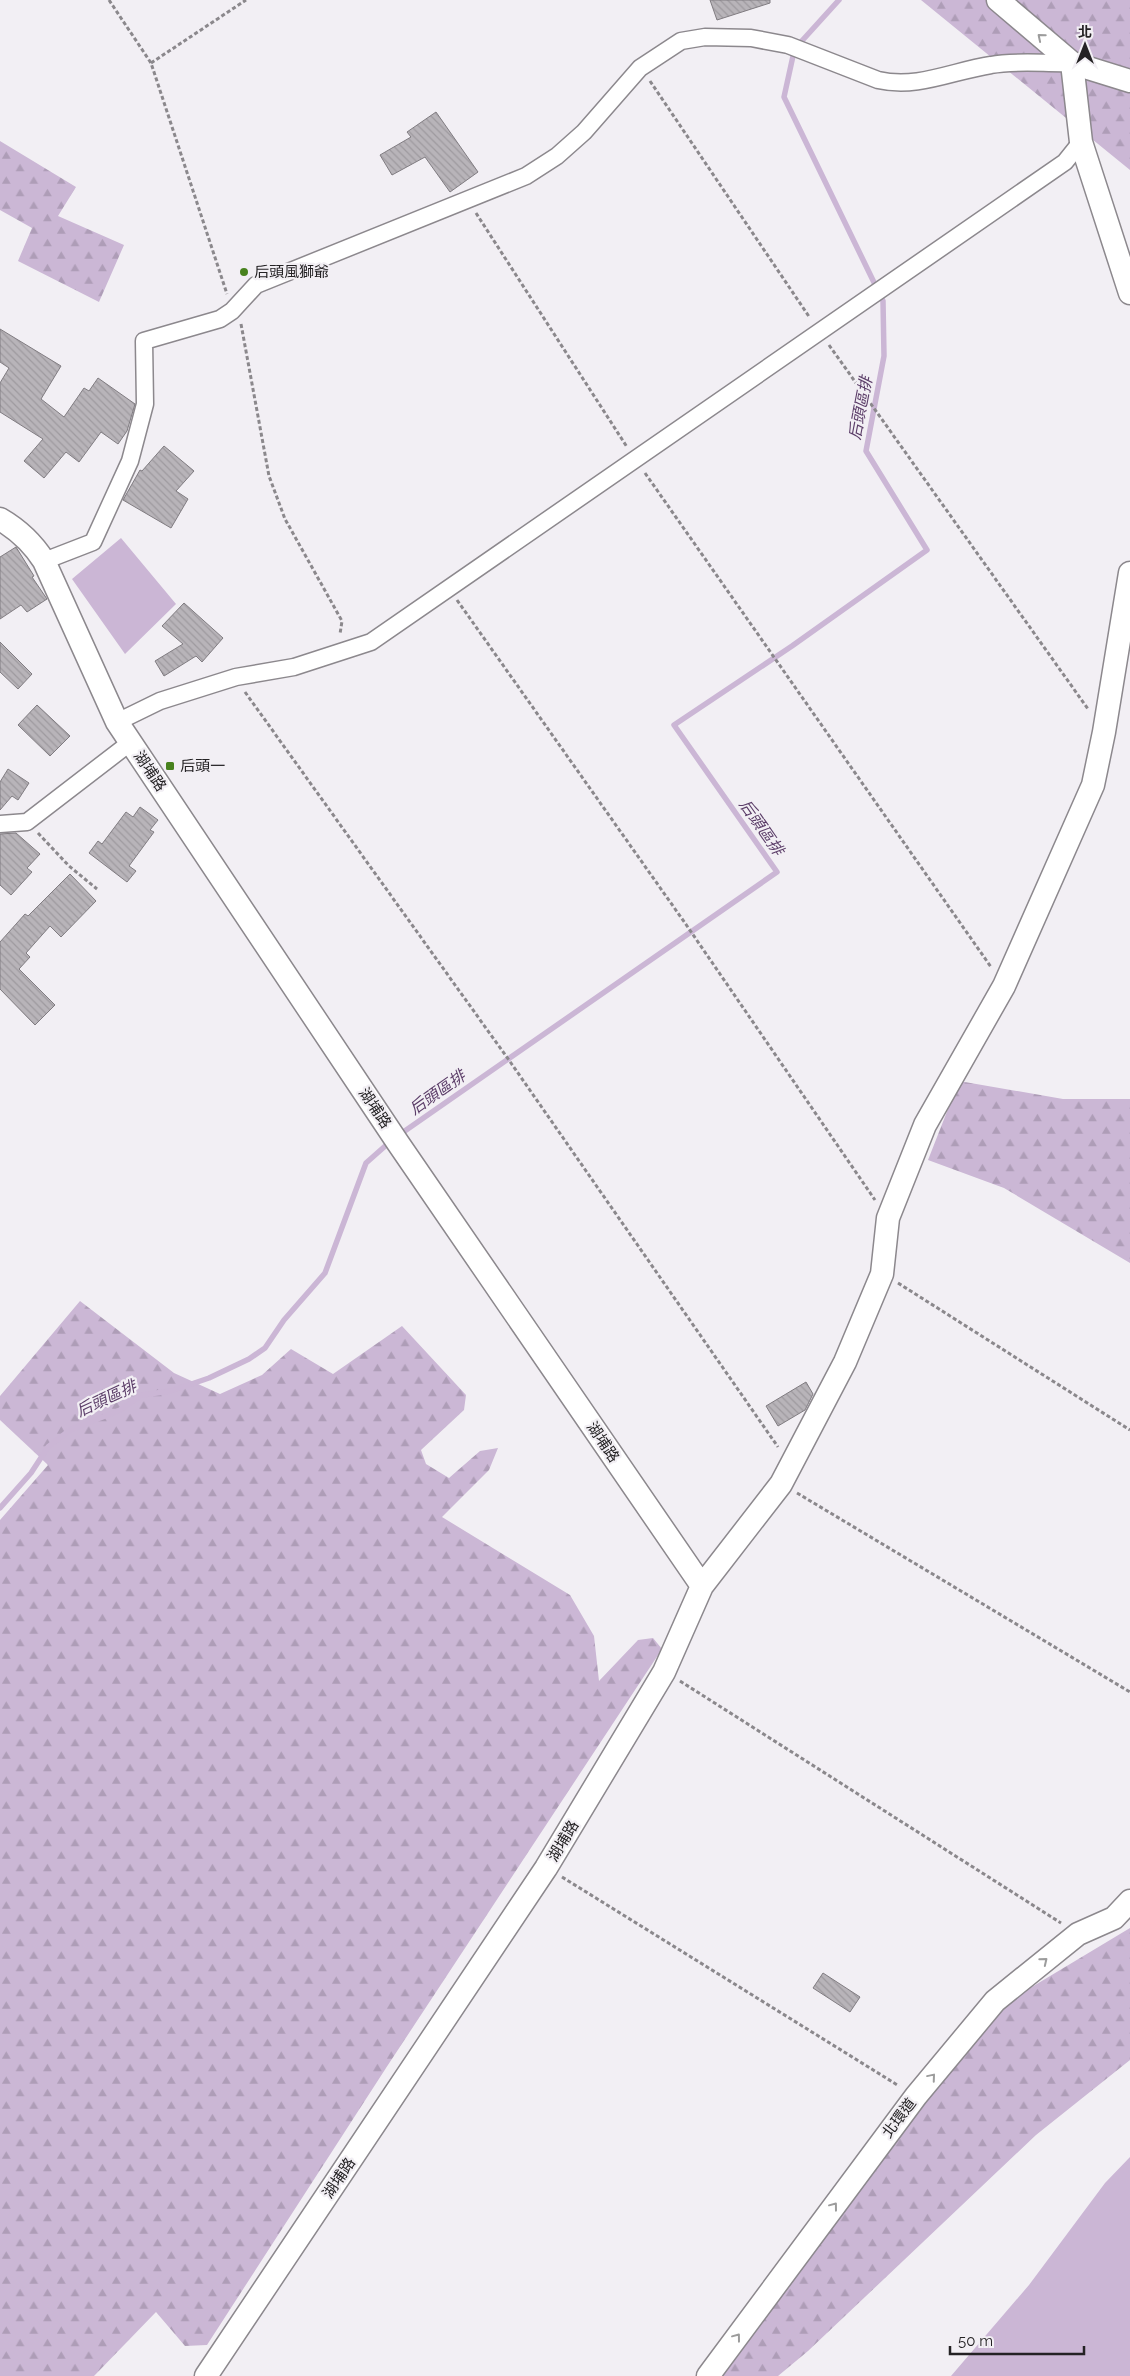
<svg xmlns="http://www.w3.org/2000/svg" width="1130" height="2376" font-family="Raleway,'Noto Sans TC',sans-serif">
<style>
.forest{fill:url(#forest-firs)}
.water{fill:#cbb6d5}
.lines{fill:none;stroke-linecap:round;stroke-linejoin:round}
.stream{stroke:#cbb6d5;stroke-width:5.5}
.building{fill:url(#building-back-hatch);stroke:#807c81}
.street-casing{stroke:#8c888d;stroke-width:19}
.secondary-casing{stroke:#8c888d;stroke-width:25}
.path{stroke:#8b888c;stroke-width:3;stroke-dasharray:4 2.5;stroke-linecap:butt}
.street{stroke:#fff;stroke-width:16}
.secondary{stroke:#fff;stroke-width:22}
.oneway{stroke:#9c9c9c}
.poi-dot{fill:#48821e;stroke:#f2eff4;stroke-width:2}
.labels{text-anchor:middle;stroke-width:4.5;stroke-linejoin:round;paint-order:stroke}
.poi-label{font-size:15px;fill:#242224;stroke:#f2eff4;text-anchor:start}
.street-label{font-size:15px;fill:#242224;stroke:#f2eff4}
.water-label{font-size:16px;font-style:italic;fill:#5b3d68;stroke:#f2eff4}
</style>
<defs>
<pattern id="forest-firs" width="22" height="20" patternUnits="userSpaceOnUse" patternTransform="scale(1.25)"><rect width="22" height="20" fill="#cbb7d5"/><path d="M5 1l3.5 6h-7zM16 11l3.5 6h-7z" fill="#ae9db7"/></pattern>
<pattern id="building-back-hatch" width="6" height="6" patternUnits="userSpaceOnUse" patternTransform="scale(1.25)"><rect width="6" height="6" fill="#b8b4b9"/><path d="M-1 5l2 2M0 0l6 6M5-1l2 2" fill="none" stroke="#9e9a9f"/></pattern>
</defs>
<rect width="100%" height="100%" fill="#f2eff4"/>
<path class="forest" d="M921,0h209v170z
M0,141l76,46 -18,29 66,29 -25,57 -81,-41 14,-33 -32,-18z
M959,1081l104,18h67v164l-126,-75 -76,-28z
M80,1301l94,72 46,21 42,-19 29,-26 42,25 69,-48 64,69 -2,15 -43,40 5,14 23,14 31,-27 18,-3 -9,22 -47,47 128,78 24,41 5,45 39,-41 15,-2 9,11 -276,419 -179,277 -22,1 -29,-34 -62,64h-94v-856l48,-55 -48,-45v-24z
M1130,1928v132l-94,75 -228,216 -30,25h-79l313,-377z"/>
<path class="water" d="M121,538l55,66 -51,50 -53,-75z
M1130,2157v219h-179l78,-91 76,-102z"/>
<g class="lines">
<path class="stream" d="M399,1135l378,-263 -103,-147 118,-79 135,-96 -61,-99 18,-95 -1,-55 -99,-204 9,-41 7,-13 39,-43
M0,1508l31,-35 17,-26 22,-17 50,-20 22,-15 29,-4 38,-13 40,-19 16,-11 19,-28 41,-47 41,-110 26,-23"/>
</g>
<path class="building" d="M710,0h60v3l-53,17z
M436,112l42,60 -28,20 -25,-35 -33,18 -12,-20 31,-18 -4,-5z
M0,329l61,37 -20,33 23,18 20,-29 5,3 9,-13 37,26 -8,27 -9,13 -17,-12 -22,30 -13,-10 -22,26 -20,-17 19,-22 -43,-27v-29l9,-15 -9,-6z
M164,446l30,25 -18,20 12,8 -17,29 -48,-28 17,-30 2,1z
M16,547l18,29 -2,1 15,22 -20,13 -6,-7 -21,14v-62z
M184,603l39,35 -21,24 -6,-6 -32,20 -9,-15 28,-17 -21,-18z
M0,642l32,32 -14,15 -18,-17z
M37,705l33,31 -20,20 -32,-31z
M8,769l21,14 -11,17 -6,-4 -12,14v-28z
M140,807l18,13 -8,10 4,2 -25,34 7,5 -9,11 -38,-29 9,-12 4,3 24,-32 7,5z
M16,833l24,21 -13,14 5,4 -21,23 -11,-10v-51z
M70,874l26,27 -35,36 -11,-11 -24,27 4,4 -11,12 36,36 -20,20 -35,-36v-47l25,-28 3,2z
M806,1382l7,12 -8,16 -27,16 -12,-20z
M823,1973l37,24 -10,15 -37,-24z"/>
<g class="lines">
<g class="street-casing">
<path id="street" d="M44,561l49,-19 37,-81 15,-57 -1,-63 76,-22 12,-8 24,-26 270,-109 31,-20 27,-24 56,-64 41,-27 24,-4 46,1 37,7 90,35c40,9 74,-9 113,-15 26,-5 55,-1 81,-2
M117,722l43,-21 76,-24 58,-10 77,-25 694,-480 16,-20
M0,824l27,-2 104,-80"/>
</g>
<g class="secondary-casing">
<path id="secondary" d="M998,0l74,63 58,18
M1072,63l9,79 49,151
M0,519c19,11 32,23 44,42l73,161 281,421 304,443 -38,86 -118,196 -340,508
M702,1586l79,-102 64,-122 37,-88 6,-56 37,-93 79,-139 89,-201 11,-53 26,-159
M708,2376l208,-280 79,-95 83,-67 36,-16 16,-17"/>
</g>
<path class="path" d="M109,0l42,63 76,231
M151,63l95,-63
M650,81l160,237
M476,213l151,234
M241,324l28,152 16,43 57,102 -2,13
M829,345l259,364
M645,473l346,494
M457,600l228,323 190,277
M245,692l266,371 267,384
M38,833l31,33 28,23
M898,1283l232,147
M797,1493l333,199
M680,1681l381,242
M562,1877l337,209"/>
<use href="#street" class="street"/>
<use href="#secondary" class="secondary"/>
</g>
<defs><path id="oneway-chevron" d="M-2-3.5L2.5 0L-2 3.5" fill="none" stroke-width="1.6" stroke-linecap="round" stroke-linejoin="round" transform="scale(1.25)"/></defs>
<g class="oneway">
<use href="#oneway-chevron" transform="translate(1041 37) rotate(-140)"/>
<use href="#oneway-chevron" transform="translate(1044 1961) rotate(-39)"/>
<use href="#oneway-chevron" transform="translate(932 2077) rotate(-50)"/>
<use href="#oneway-chevron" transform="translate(834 2206) rotate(-53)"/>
<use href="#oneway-chevron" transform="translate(737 2337) rotate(-53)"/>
</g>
<g class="poi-dot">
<circle cx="244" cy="272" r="5"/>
<rect x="165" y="761" width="10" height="10" rx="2.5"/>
</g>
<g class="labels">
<g class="poi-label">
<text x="254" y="277">后頭風獅爺</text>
<text x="180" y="771">后頭一</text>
</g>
<g class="street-label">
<text transform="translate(150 771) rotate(56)" y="5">湖埔路</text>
<text transform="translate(375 1108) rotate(56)" y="5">湖埔路</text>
<text transform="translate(603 1442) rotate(56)" y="5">湖埔路</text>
<text transform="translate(563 1841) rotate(-59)" y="5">湖埔路</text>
<text transform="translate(899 2118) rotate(-53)" y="5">北環道</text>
<text transform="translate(339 2178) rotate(-56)" y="5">湖埔路</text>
</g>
<g class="water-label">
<text transform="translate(860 408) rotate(-79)" y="6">后頭區排</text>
<text transform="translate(762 827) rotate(55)" y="6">后頭區排</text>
<text transform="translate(437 1092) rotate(-35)" y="6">后頭區排</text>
<text transform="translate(106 1398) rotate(-25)" y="6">后頭區排</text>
</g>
</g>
<g transform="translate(1085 45)" stroke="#f2eff4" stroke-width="4" paint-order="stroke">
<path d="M0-4L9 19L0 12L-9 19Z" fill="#242224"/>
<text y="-8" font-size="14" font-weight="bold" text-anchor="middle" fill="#242224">北</text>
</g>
<path d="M950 2346v8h134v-8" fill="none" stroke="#242224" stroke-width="2.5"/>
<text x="958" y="2346" font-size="15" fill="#242224" stroke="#f2eff4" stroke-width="4" paint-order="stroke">50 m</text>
</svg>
